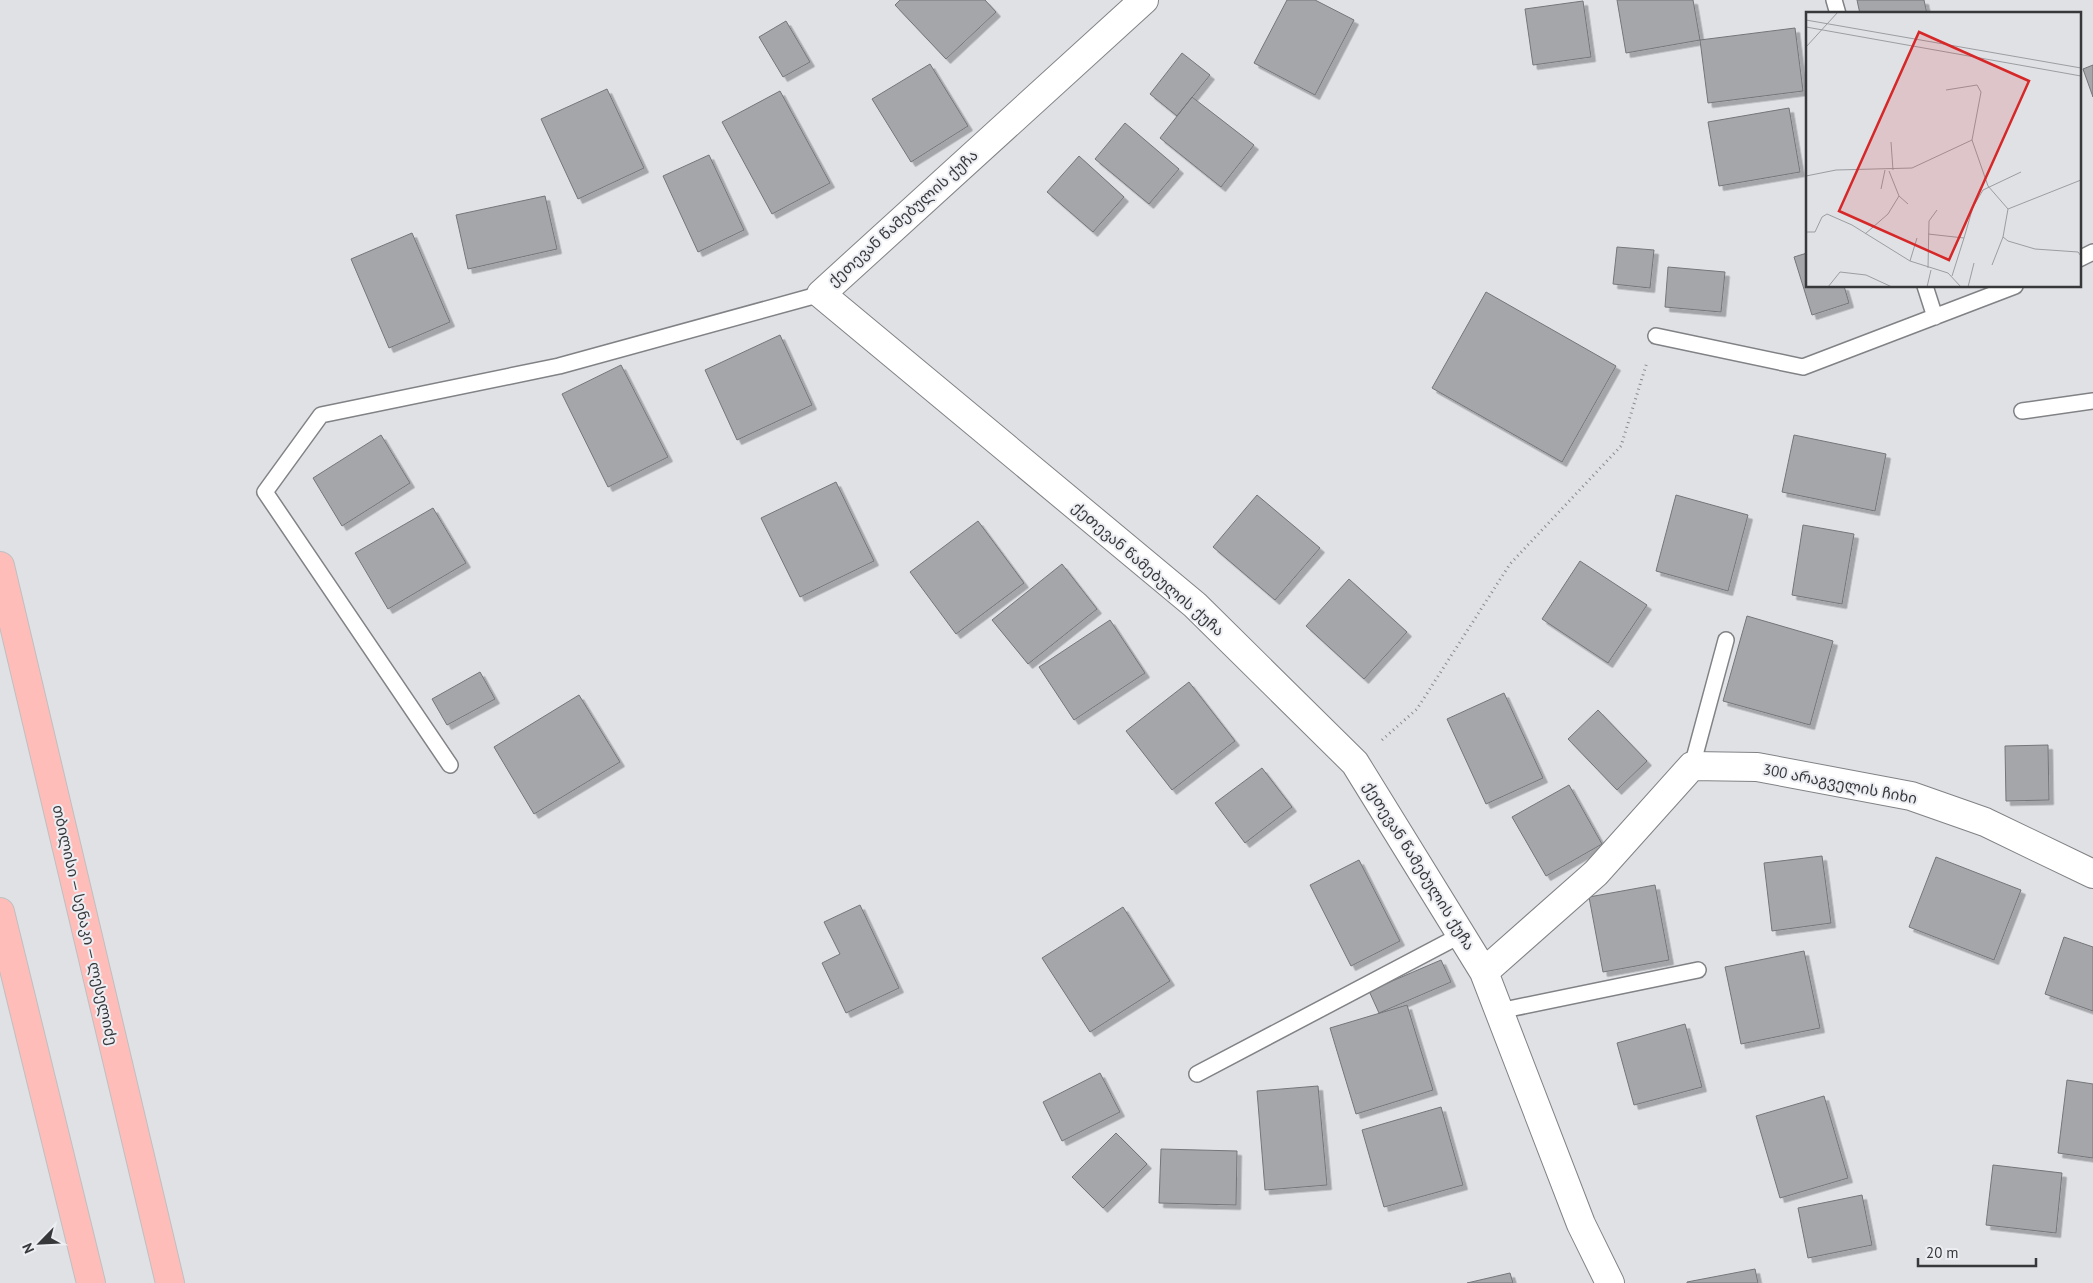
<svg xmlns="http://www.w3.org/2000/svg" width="2093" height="1283" font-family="'PT Sans','Noto Sans Georgian',sans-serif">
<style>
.building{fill:#a4a6aa;stroke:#747679;filter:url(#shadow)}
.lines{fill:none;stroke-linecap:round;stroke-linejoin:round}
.service-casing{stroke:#808285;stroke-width:18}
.minor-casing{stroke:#808285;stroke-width:30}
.motorway-casing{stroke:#bfbfc0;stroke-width:30}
.path{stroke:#888a8d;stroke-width:3;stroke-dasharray:1 4;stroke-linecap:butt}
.service{stroke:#fff;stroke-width:15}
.minor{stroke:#fff;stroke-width:28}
.motorway{stroke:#ffbdba;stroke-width:28}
.labels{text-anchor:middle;stroke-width:4;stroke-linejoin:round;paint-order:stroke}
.street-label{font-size:15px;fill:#37383a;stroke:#eceef3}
.inset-road{fill:none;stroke:#9c9da1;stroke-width:1}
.view{fill:#d62828;fill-opacity:0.15;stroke:#d62828;stroke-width:2.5}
.inset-edge{fill:none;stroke:#37383a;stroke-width:2.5}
</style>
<defs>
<filter id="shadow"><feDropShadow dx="4.5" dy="4.5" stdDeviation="0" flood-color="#0004"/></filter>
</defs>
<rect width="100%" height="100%" fill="#dfe1e5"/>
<path class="building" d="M900,0h85l11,12 -50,47 -51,-54z
M1287,0h28l39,20 -39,75 -61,-32z
M1617,0h76l7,40 -74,13z
M1857,0h67l3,14h-67z
M1583,1l8,56 -58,8 -8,-56z
M786,21l24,41 -27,15 -24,-40z
M1795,28l8,63 -95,12 -8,-63z
M1182,53l28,22 -33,41 -27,-22z
M930,64l38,62 -57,36 -39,-63z
M2093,65v32l-10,-28z
M607,89l37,79 -66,31 -37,-80z
M780,91l50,92 -58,31 -50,-92z
M1192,97l62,48 -33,42 -61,-49z
M1789,108l11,64 -81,14 -11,-64z
M1125,123l54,46 -30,35 -54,-45z
M709,155l35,75 -46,22 -35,-76z
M1079,156l45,41 -31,35 -46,-40z
M545,196l12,53 -89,20 -12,-54z
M412,233l38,89 -61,26 -38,-89z
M1617,247l37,3 -4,38 -37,-4z
M1807,253v33h37l5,17 -37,12 -18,-58z
M1668,267l57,5 -4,40 -56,-5z
M1486,292l130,74 -54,96 -130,-74z
M780,335l32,70 -75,35 -32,-70z
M621,365l47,92 -60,30 -46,-93z
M381,435l29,48 -68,43 -29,-48z
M1794,435l92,19 -11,57 -93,-19z
M836,482l38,79 -74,36 -39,-79z
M1257,495l63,53 -45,52 -62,-53z
M1676,495l72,20 -20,76 -72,-20z
M433,508l33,55 -78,46 -33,-56z
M978,521l46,62 -68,51 -46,-62z
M1803,525l51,9 -12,70 -50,-9z
M1580,561l67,44 -39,58 -66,-44z
M1062,564l35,45 -69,55 -36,-44z
M1349,579l58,53 -43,47 -58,-53z
M1747,616l86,25 -23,84 -87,-24z
M1110,620l35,53 -71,47 -35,-53z
M480,672l15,27 -48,26 -15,-26z
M1189,682l46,59 -63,49 -46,-59z
M1504,693l39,85 -57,26 -39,-85z
M579,695l41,67 -86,52 -40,-67z
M1598,710l49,51 -30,29 -49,-51z
M2048,745l1,55 -43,1 -1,-55z
M1262,768l30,39 -47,36 -30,-40z
M1569,785l33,59 -56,32 -34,-59z
M1822,856l9,67 -59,8 -8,-68z
M1936,857l85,33 -27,70 -85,-33z
M1359,860l41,81 -49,25 -41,-81z
M1655,885l14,75 -66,12 -14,-75z
M860,905l39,83 -53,25 -24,-50 18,-9 -16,-32z
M1123,907l47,74 -80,51 -48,-74z
M2064,937l29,10v64l-48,-17z
M1804,951l16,77 -79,16 -16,-77z
M1441,960l10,22 -72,31 -10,-22z
M1407,1005l26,85 -77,24 -26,-86z
M1685,1024l17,63 -68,18 -17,-62z
M1100,1073l20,39 -58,29 -19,-39z
M2067,1080l26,4v74l-35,-5z
M1318,1086l9,99 -62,5 -8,-99z
M1824,1096l24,82 -68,20 -24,-82z
M1441,1107l22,78 -79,22 -22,-77z
M1116,1133l31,31 -44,44 -31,-31z
M1161,1149l76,2 -1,54 -77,-2z
M1993,1165l69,8 -6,60 -70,-8z
M1862,1195l10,50 -64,13 -10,-50z
M1755,1269l3,14h-71v-1z
M1510,1273l3,10h-46z"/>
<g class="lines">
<g class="service-casing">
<path id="service" d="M1834,0l4,14
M2079,259l14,-7
M1925,286l10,31
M1656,336l147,31 212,-81
M2022,411l71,-10
M450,765l-185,-273 56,-77 238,-49 262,-72
M1692,766l34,-126
M1499,1011l199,-41
M1197,1074l264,-139"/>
</g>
<g class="minor-casing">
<path id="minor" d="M1144,0l-323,294 374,311 160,158 129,209 97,252 29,59
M1484,972l112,-99 96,-107 65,1 154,29 74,26 108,52"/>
</g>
<g class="motorway-casing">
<path id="motorway" d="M0,566l170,717
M0,912l91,371"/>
</g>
<path class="path" d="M1382,740l35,-31 93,-145 111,-118 26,-84"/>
<use href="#service" class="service"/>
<use href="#minor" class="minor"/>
<use href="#motorway" class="motorway"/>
</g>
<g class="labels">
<g class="street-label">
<text transform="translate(903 218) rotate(-42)" y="5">ქეთევან წამებულის ქუჩა</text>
<text transform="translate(1148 569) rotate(41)" y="5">ქეთევან წამებულის ქუჩა</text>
<text transform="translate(1840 784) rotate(11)" y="5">300 არაგველის ჩიხი</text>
<text transform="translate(1419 866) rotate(58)" y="5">ქეთევან წამებულის ქუჩა</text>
<text transform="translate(85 925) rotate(77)" y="5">თბილისი — სენაკი — ლესელიძე</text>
</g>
</g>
<g transform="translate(1806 12)">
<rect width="275" height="275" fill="#dfe1e5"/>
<path class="inset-road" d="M0,8l275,48M0,15l275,49M0,35l32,-35M140,78l31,-5 4,7 -9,48M85,130l2,28M83,159l10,25 9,8M0,164l30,-6 76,-2 60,-28 16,46 20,23M75,177l4,-19M202,197l-5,28 5,4 27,8 43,3 3,4M202,197l73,-29M0,220h9l7,-15 5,-3 25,11 58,36 38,12 13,14M59,222l23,-20 11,-18M122,222l36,4 -12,38M158,226l9,-31 10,-17 38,-18M104,249l7,-23M186,253l11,-28M122,256l1,-47 8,-11M22,275l12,-15 26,3 26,12M121,275l4,-17M162,275l6,-24"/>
<path class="view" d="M113,20l110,49 -80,179 -110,-49z"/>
<rect width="275" height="275" class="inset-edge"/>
</g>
<g transform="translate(40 1243) rotate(246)" stroke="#eceef3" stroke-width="4" paint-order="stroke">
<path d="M0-4L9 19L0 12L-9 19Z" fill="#37383a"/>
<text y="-8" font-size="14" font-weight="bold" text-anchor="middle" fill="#37383a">N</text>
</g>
<path d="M1918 1258v8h118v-8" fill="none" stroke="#37383a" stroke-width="2.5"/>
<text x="1926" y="1258" font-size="15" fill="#37383a" stroke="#eceef3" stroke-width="4" paint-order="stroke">20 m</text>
</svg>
